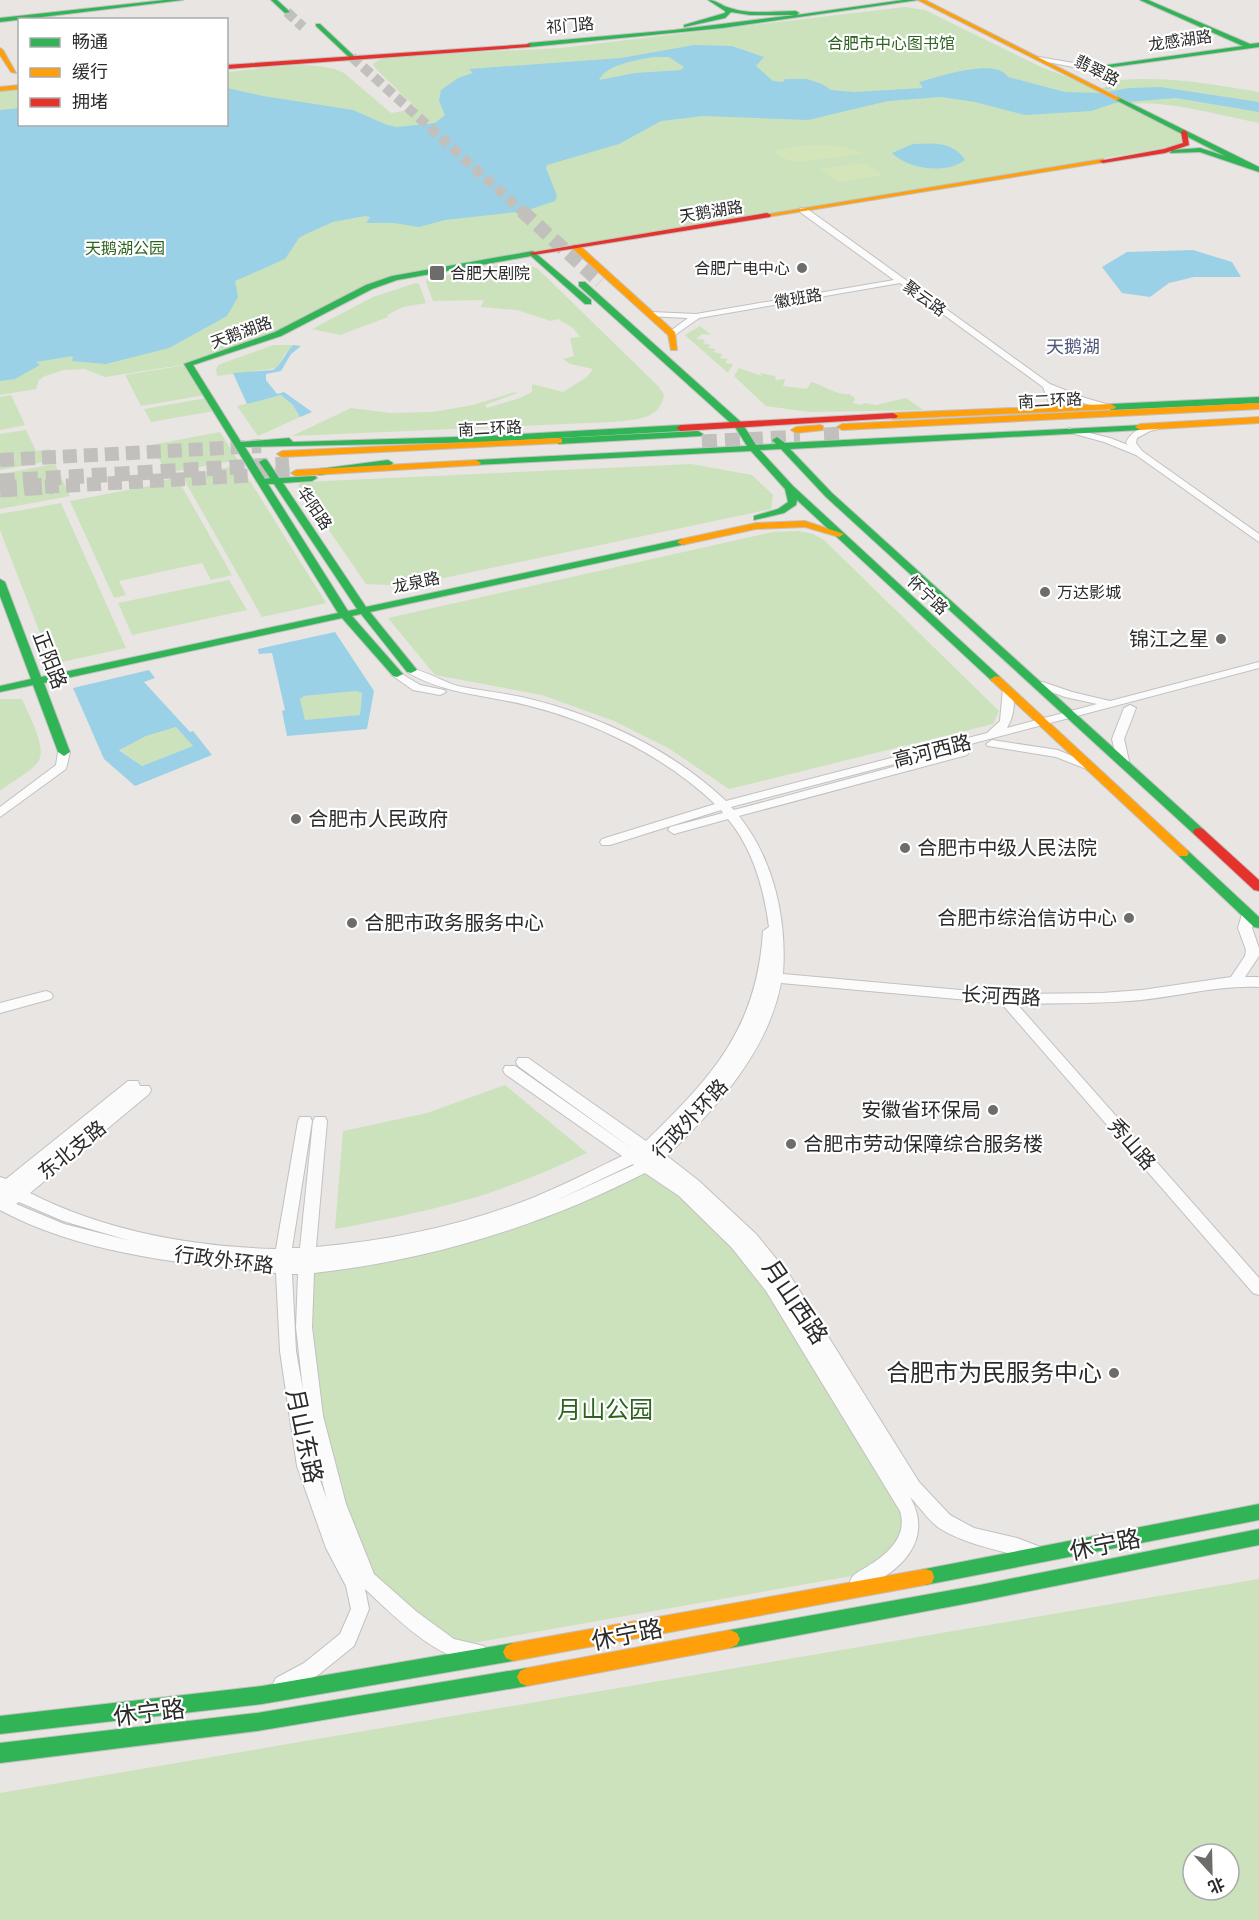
<svg xmlns="http://www.w3.org/2000/svg" width="1259" height="1920" font-family="'Roboto Condensed','Noto Sans SC',sans-serif">
<style>
.green{fill:#cbe2bd;fill-rule:evenodd}
.pitch{fill:#d5e5ba}
.water{fill:#9ad1e6;fill-rule:evenodd}
.lines{fill:none;stroke-linecap:round;stroke-linejoin:round}
.secondary-tunnel{stroke:#c2c0bd;stroke-width:10;stroke-dasharray:10 4.5;stroke-linecap:butt}
.primary-tunnel-far2{stroke:#c2c0bd;stroke-width:10;stroke-dasharray:10 5;stroke-linecap:butt}
.primary-tunnel-far1{stroke:#c2c0bd;stroke-width:14;stroke-dasharray:14 7;stroke-linecap:butt}
.primary-tunnel{stroke:#c2c0bd;stroke-width:17;stroke-dasharray:17 8;stroke-linecap:butt}
.highway-tunnel{stroke:#c2c0bd;stroke-width:15;stroke-dasharray:15 8;stroke-linecap:butt}
.street-casing{stroke:#c2c1c1;stroke-width:2}
.fast-casing{stroke:#c2c1c1;stroke-width:2}
.slow-casing{stroke:#c2c1c1;stroke-width:2}
.jam-casing{stroke:#c2c1c1;stroke-width:2}
.street{fill:#fcfbfb;fill-rule:evenodd}
.fast{fill:#30b455;fill-rule:evenodd}
.slow{fill:#ff9f0a;fill-rule:evenodd}
.jam{fill:#e5322d;fill-rule:evenodd}
.poi-dot{fill:#6d6c6b;stroke:#fff;stroke-width:2}
.labels{text-anchor:middle;stroke-width:4.5;stroke-linejoin:round;paint-order:stroke}
.far-street-label{font-size:16px;fill:#2b2b2b;stroke:#fff}
.far-park-label{font-size:16px;fill:#2c631f;stroke:#fff}
.far-poi-label{font-size:16px;fill:#2b2b2b;stroke:#fff;text-anchor:start}
.far-neighbourhood-label{font-size:18px;fill:#4e5579;stroke:#fff}
.poi-label{font-size:20px;fill:#2b2b2b;stroke:#fff;text-anchor:start}
.street-label{font-size:20px;fill:#2b2b2b;stroke:#fff}
.near-street-label{font-size:24px;fill:#2b2b2b;stroke:#fff}
.near-poi-label{font-size:24px;fill:#2b2b2b;stroke:#fff;text-anchor:end}
.near-park-label{font-size:24px;fill:#2c631f;stroke:#fff}
</style>
<rect width="100%" height="100%" fill="#e8e5e2"/>
<path class="green" d="M905,7l20,3 116,57 58,22 13,-4 -4,-4c54,-6 98,2 151,11v31c-37,-7 -93,-23 -129,-19l54,28 3,12 -792,134 -117,56 -90,30 -83,13 -20,-8 -22,1 -18,6 -6,4 -3,9 -36,6v-306l19,-2 1,37h206l1,-52c33,-3 88,-14 117,1l47,40 26,-4 -40,-39 -4,-6 11,-7 177,-9z
M514,263l23,5 122,119 5,8c-4,26 -32,25 -53,27l-319,14 59,-28 39,5 43,-1 40,-7 42,-13 2,1 -32,12 2,3 33,-10 12,-6v-8l31,8 24,-15 6,-8 -23,-5 -7,-5 11,-3 -4,-18 10,-1 -7,-9 -15,-9 -7,2 -34,-11 -36,-3 3,-7 -51,1 -7,-19 1,-3z
M416,283l3,1 7,19 -23,4 -16,8 1,2 -48,18 -28,-6 61,-32z
M700,326l11,9 -9,-1 -6,5 9,1 -2,3 7,2 -2,3 8,1 -3,3 9,2 -2,4 8,1 -3,4 8,1 -5,9 -43,-38z
M273,345h20l-9,10 -6,13 -61,8 -1,-6 2,-5z
M186,365l19,30 -64,11 -16,-31z
M739,368l23,8 -2,-3 15,3 1,4 9,-1 -2,7 24,3 4,-7c12,3 27,14 38,12l6,4 -2,5 9,2 2,-2 12,2 30,-7 17,12 -113,2 -44,-6 -32,-30z
M11,395l14,30 -25,5v-33z
M281,395l12,10 7,12 -42,19 -21,-30z
M207,398l7,13 -63,11 -7,-13z
M26,430l10,21 14,-2 5,11 -55,10v-36z
M220,432l18,28 -71,13 -16,-28z
M55,464l15,32 -70,13v-35z
M691,464l61,11 21,20 -2,14 -365,77 -40,-2 -68,-99 5,-3z
M240,465l86,138 -64,14 -80,-141z
M177,478l55,97 -21,5 -9,-17 -83,18 7,14 -12,3 -44,-97 90,-17v-3z
M61,503l65,145 -74,16 -52,-134v-16z
M799,531l14,3 11,6 175,171 -6,13 -264,65 -61,-41 -54,-27 -72,-26 -107,-20 -47,-57 385,-86z
M229,580l18,30 -115,25 -14,-32z
M356,691l6,2 -2,22 -55,6 -5,-22 4,-3z
M0,699h22c6,15 26,49 16,63 -9,11 -27,20 -38,29z
M176,727l17,19 -51,20 -23,-17 27,-13z
M505,1085l82,68c-39,18 -79,35 -121,47 -43,12 -87,21 -131,29l8,-98 84,-18z
M647,1165l91,79 173,276 -31,51 -430,76 -83,-68 -53,-163 -7,-149 177,-33z
M1259,1579v341h-1259v-127zM1193,1854h36v36h-36z"/>
<path class="pitch" d="M824,145l20,2 20,6 -63,9 -12,-1 -16,-10 28,-5z
M864,163l19,12 -45,7 -18,-13z"/>
<path class="water" d="M694,45l38,1 32,11 -8,9 17,15 10,1 2,-3h22l15,5 9,6 23,2 69,-4 -4,-6c19,-5 77,-25 89,-5l57,15 36,1 28,-5 31,-1 99,15v10l-83,-14 -61,5 -24,8 -66,4 -50,-13 -34,-5 -53,4 -80,19 -105,-4 -42,5 -42,23 -72,21 -1,3 11,28 -2,5 -30,10 -80,9 -26,7 -25,-4h-28l4,-6 -5,-1 -32,6 -27,12 -7,4 -14,21 -50,22 3,16 -11,19 -58,32 -63,16 -34,-3 1,-5 -37,6 4,3 -25,14 -15,2v-271l19,-2 1,16h206l1,-36 36,8 90,14 34,15 10,2 38,-4 10,-8 -6,-14 2,-11 17,-12 15,-5 -4,-4 152,-11zM654,57h15l15,10 -3,3 -46,3 -36,7c8,-16 38,-20 55,-23z
M913,144c19,-1 40,-3 52,16 -19,15 -57,9 -73,-7z
M1193,250l39,12 9,15h-47l-25,6 -19,14 -28,-4 -20,-26 25,-15z
M293,345l8,1 -10,8 -10,17 -15,3v6l11,14 7,-2 28,20 -12,5 -7,-12 -12,-10 -34,9 -14,-31 40,-3c8,-4 12,-17 20,-25z
M335,632l39,59 -7,38 -80,7 -5,-25 3,-1 -13,-57 -13,1 -1,-5zM356,691l6,2 -2,22 -55,5 -5,-21 4,-3z
M149,670l6,8 -11,4 46,50 3,-1 19,24 -77,31 -31,-27 -31,-71zM176,727l17,19 -51,20 -23,-16 27,-14z"/>
<g class="lines">
<path class="secondary-tunnel" d="M287,12l16,15"/>
<path class="primary-tunnel-far2" d="M352,57l171,155"/>
<path class="primary-tunnel-far1" d="M522,211l78,71
M0,460l261,-14
M24,488l272,-15"/>
<path class="primary-tunnel" d="M0,489l52,-3"/>
<path class="highway-tunnel" d="M824,435l21,-1
M702,442l98,-5
M0,481l289,-17"/>
<g class="street-casing">
<path id="street" d="M1039,57l40,7 30,2v2l-10,6 16,11 -8,3 1,-3 -14,-9v-4l5,-3 -20,-1 -42,-8z
M800,208h6l244,176 35,14 32,9 -5,3 -33,-8 -25,-10 4,12 -1,2 -15,6h-6v-4l13,-5 -6,-16 -143,-104 -201,35 -27,19 -4,-3 1,-2 19,-14 -40,-2v-4h3l45,2 198,-34 -94,-68z
M1160,423l3,1v4l-13,3 -13,7 -1,5 6,8 117,83v8l-123,-87 -32,-13 -40,-11 5,-3 41,10 18,7 -2,-2c5,-14 21,-17 34,-20z
M1259,662v6l-528,139 3,3 229,-62 6,4 -2,3 -228,61c35,44 48,103 44,158l222,20 97,-1 40,-3 89,-13 14,-21 1,-6 -8,-22 4,-14 7,-4 7,4 -4,14 7,20v8l-14,21h14v10c-40,-2 -79,9 -118,13 -41,4 -83,3 -124,4l242,274v17l-6,-2 -252,-290 -220,-20c-13,69 -65,125 -114,173l32,25 57,53 35,43 128,205 31,33 24,13 43,10 26,10 3,6 -3,6 -6,2c-32,-12 -68,-15 -98,-34 -11,-8 -20,-22 -29,-31 25,44 -11,77 -51,92l-7,-2 -2,-6c3,-8 11,-10 18,-15 20,-12 40,-30 32,-55l-134,-220 -34,-43 -53,-52 -34,-23c-104,53 -214,87 -331,100l-2,54 11,89 23,88 28,70 43,38 37,27 30,7 3,6 -3,6c-37,14 -94,-46 -119,-69l4,20 -15,37 -36,29 -35,18 -7,-3 -3,-6 3,-6 28,-15 36,-29 11,-25 -5,-23 -20,-38 -29,-82 -17,-115 -4,-78c-91,-9 -195,-19 -276,-63v-33l6,2 122,-98h10l2,5h9l2,4 -2,4 -119,99c74,38 163,54 246,56l22,-128 2,-4h10l2,4 -20,127h8l13,-127 2,-4h10l2,4 -11,126c70,-6 139,-20 206,-45 34,-13 67,-30 100,-46l-117,-82 -2,-4 2,-4h10l119,84 -116,-84 -2,-4 2,-4h10l118,83c67,-65 111,-113 117,-210l6,-4c-5,-38 -16,-78 -41,-108l-54,15 -6,-4 2,-3 53,-14 -2,-3 -111,35h-8l-2,-3 2,-3 113,-35c-52,-49 -120,-82 -189,-99 -41,-10 -82,-11 -119,-33v-4c8,-2 39,15 51,18 23,5 48,7 72,13 72,18 142,51 196,102l261,-68 13,-12 3,-32h8c5,12 3,27 -4,39l90,-24 -32,-7 -30,-11v-4h8l29,10 38,9zM633,1164l1,1 -81,37zM19,1202l44,19 68,20 -67,-17 -48,-20zM292,1274h6l-2,53 7,63 -7,-39zM309,1430l18,70 -12,-34z
M397,671l23,14 24,5 2,2 -6,3 -27,-5 -20,-14 -2,-2z
M1130,705l6,3 -12,31 5,22 -6,4 -6,-4 -5,-22 12,-31z
M992,740l66,10 37,16 -6,4 -33,-13 -68,-11 -2,-2z
M64,748l6,4 -4,17 -66,48v-10l56,-42 2,-13z
M46,991l5,2 2,3 -2,3 -51,14v-10z"/>
</g>
<g class="fast-casing">
<path id="fast" d="M165,0h18l-183,22v-4z
M271,0h6l13,12 -5,1z
M708,0c9,0 13,6 22,8 19,7 45,3 66,3l3,2 -2,2 106,-15h15l-196,28 -193,19 -3,-2 3,-2 145,-13 121,-15h-45l-19,-3 -6,6 -41,9v-2l41,-12v-2z
M1140,0h8l102,44 9,-1v4l-154,21 2,-3 136,-19z
M316,24h4l34,32v2h-4l-34,-32z
M1118,97l141,70v5l-59,-20 -30,1 2,-3 28,-2 25,8 -109,-56z
M533,251l58,49v4h-6l-54,-48 -134,24 -25,9 -91,47 -88,29 48,77 48,-4 4,4 195,-6 193,-11 5,3 -5,3 -193,11 -243,5 20,32 5,-1 -11,-16 5,-3 3,1 12,18 36,-2 2,2 -5,3 -29,2 83,124 316,-68 5,3 -1,2 -316,68 47,58 -6,3 -4,-1 -46,-58 -9,2 49,56 2,2 -6,3 -4,-1 -51,-58 -298,65 26,69 -6,4 -6,-4 -25,-67 -33,7v-6l31,-7 -31,-83v-17l5,3 36,95 297,-64 -154,-249 91,-32 91,-47 26,-9zM268,484h6l83,125 -9,2z
M579,282h6l157,141 14,22 20,-1 -4,-4 5,-3 8,6 358,-18 2,2 -5,3 -350,19 42,44 371,336 2,3 -2,3h-8l-369,-338 -45,-48 -21,1 33,36 207,191v4h-8l-195,-181 -1,5 -12,8 -30,7v-4l24,-7 10,-7 -3,-13 -34,-38 -278,14 -2,-2 5,-3 271,-14 -12,-19 -156,-141z
M1259,397v6l-148,7 -5,-3 5,-3z
M698,431l5,3 -2,2 -142,8 -5,-3 5,-3z
M388,460l5,3 -2,2 -72,10 -5,-3 5,-3z
M1183,849l4,1 72,67v11l-5,-1 -75,-71 -2,-3z
M1259,1504v16l-334,65 -7,-2 -2,-6 2,-6 7,-2z
M1259,1529v16l-279,56 -250,47 -7,-3 -3,-6 3,-6 7,-3 250,-45z
M513,1643l7,3 3,6 -3,6 -7,3 -251,43 -262,30v-18l262,-30z
M527,1668l7,3 3,6 -3,6 -7,3 -270,45 -257,32v-20l257,-30z"/>
</g>
<g class="slow-casing">
<path id="slow" d="M918,0h7l196,99 -5,1z
M0,48l3,2 13,23 -5,-1 -11,-17z
M20,85v4l-20,2v-4z
M1103,159l4,2 -2,1 -338,55 -4,-2z
M573,245h6l96,87 2,18h-6l-3,-15 -95,-86z
M1259,403v6l-417,21 -5,-3 5,-3z
M1111,404l5,3 -2,2 -221,10 -5,-3 5,-3z
M1259,417v6l-119,7 -5,-3 5,-3z
M820,425l3,1v4l-27,3 -5,-3 5,-3z
M559,438l3,1v4l-280,14 -5,-3 5,-3z
M476,460l5,3 -2,2 -183,11 -5,-3 5,-3z
M805,521l39,13 -5,3 -34,-10 -49,2 -74,16 -5,-3 5,-3 74,-16z
M996,676l4,1 187,173 2,3 -2,3h-8l-187,-175 -2,-2z
M925,1569l7,2 2,6 -2,6 -7,2 -412,76 -7,-3 -3,-6 3,-6 7,-3z
M730,1630l7,3 3,6 -3,6 -7,3 -203,38 -7,-3 -3,-6 3,-6 7,-3z"/>
</g>
<g class="jam-casing">
<path id="jam" d="M531,44l-2,3 -303,22v-4z
M1184,130l3,2 2,13 -24,8 -62,10 -4,-2 65,-12 19,-6 -2,-11z
M767,213l4,2 -1,2 -237,38 -4,-2z
M893,413l5,3 -2,2 -215,13 -5,-3 5,-3z
M1199,828l4,1 56,51v11l-5,-1 -59,-55 -2,-3 2,-3z"/>
</g>
<use href="#street" class="street"/>
<use href="#fast" class="fast"/>
<use href="#slow" class="slow"/>
<use href="#jam" class="jam"/>
</g>
<g class="poi-dot">
<circle cx="802" cy="268" r="6"/>
<rect x="429" y="265" width="16" height="16" rx="3"/>
<circle cx="1045" cy="592" r="6"/>
<circle cx="1221" cy="639" r="6"/>
<circle cx="296" cy="819" r="6"/>
<circle cx="905" cy="848" r="6"/>
<circle cx="1129" cy="918" r="6"/>
<circle cx="352" cy="923" r="6"/>
<circle cx="993" cy="1110" r="6"/>
<circle cx="791" cy="1144" r="6"/>
<circle cx="1114" cy="1373" r="6"/>
</g>
<g class="labels">
<g class="far-street-label">
<text transform="translate(570 25) rotate(-5)" y="6">祁门路</text>
<text transform="translate(1180 40) rotate(-8)" y="6">龙感湖路</text>
<text transform="translate(1097 70) rotate(27)" y="6">翡翠路</text>
<text transform="translate(711 211) rotate(-9)" y="6">天鹅湖路</text>
<text transform="translate(798 298) rotate(-10)" y="6">徽班路</text>
<text transform="translate(925 298) rotate(36)" y="6">聚云路</text>
<text transform="translate(241 332) rotate(-20)" y="6">天鹅湖路</text>
<text transform="translate(1050 400) rotate(-3)" y="6">南二环路</text>
<text transform="translate(490 428) rotate(-3)" y="6">南二环路</text>
<text transform="translate(315 508) rotate(56)" y="6">华阳路</text>
<text transform="translate(416 582) rotate(-12)" y="6">龙泉路</text>
<text transform="translate(928 595) rotate(43)" y="6">怀宁路</text>
</g>
<g class="far-park-label">
<text x="891" y="49">合肥市中心图书馆</text>
<text x="125" y="254">天鹅湖公园</text>
</g>
<g class="far-poi-label">
<text x="790" y="274" text-anchor="end">合肥广电中心</text>
<text x="450" y="279">合肥大剧院</text>
<text x="1057" y="598">万达影城</text>
</g>
<g class="far-neighbourhood-label">
<text x="1073" y="353">天鹅湖</text>
</g>
<g class="poi-label">
<text x="1209" y="646" text-anchor="end">锦江之星</text>
<text x="308" y="826">合肥市人民政府</text>
<text x="917" y="855">合肥市中级人民法院</text>
<text x="1117" y="925" text-anchor="end">合肥市综治信访中心</text>
<text x="364" y="930">合肥市政务服务中心</text>
<text x="981" y="1117" text-anchor="end">安徽省环保局</text>
<text x="803" y="1151">合肥市劳动保障综合服务楼</text>
</g>
<g class="street-label">
<text transform="translate(50 660) rotate(69)" y="7">正阳路</text>
<text transform="translate(932 751) rotate(-14)" y="7">高河西路</text>
<text transform="translate(1001 996) rotate(3)" y="7">长河西路</text>
<text transform="translate(690 1119) rotate(-47)" y="7">行政外环路</text>
<text transform="translate(1132 1144) rotate(49)" y="7">秀山路</text>
<text transform="translate(72 1150) rotate(-39)" y="7">东北支路</text>
<text transform="translate(224 1260) rotate(7)" y="7">行政外环路</text>
</g>
<g class="near-street-label">
<text transform="translate(795 1302) rotate(56)" y="8">月山西路</text>
<text transform="translate(304 1436) rotate(78)" y="8">月山东路</text>
<text transform="translate(1105 1545) rotate(-11)" y="8">休宁路</text>
<text transform="translate(627 1635) rotate(-11)" y="8">休宁路</text>
<text transform="translate(149 1713) rotate(-7)" y="8">休宁路</text>
</g>
<g class="near-poi-label">
<text x="1102" y="1381">合肥市为民服务中心</text>
</g>
<g class="near-park-label">
<text x="605" y="1418">月山公园</text>
</g>
</g>
<rect x="18" y="18" width="210" height="108" fill="#ffffff" stroke="#aaaaaa" stroke-width="1.5"/>
<rect x="30" y="38" width="30" height="9" fill="#30b455" stroke="#aaaaaa" stroke-width="1.5"/>
<text x="72" y="48" font-size="18" fill="#2b2b2b">畅通</text>
<rect x="30" y="68" width="30" height="9" fill="#ff9f0a" stroke="#aaaaaa" stroke-width="1.5"/>
<text x="72" y="78" font-size="18" fill="#2b2b2b">缓行</text>
<rect x="30" y="98" width="30" height="9" fill="#e5322d" stroke="#aaaaaa" stroke-width="1.5"/>
<text x="72" y="108" font-size="18" fill="#2b2b2b">拥堵</text>
<g transform="translate(1211 1872) rotate(158)"><circle r="28" fill="#ffffff" stroke="#aaaaaa" stroke-width="1.5"/>
<path d="M0-4.5L10 22L0 15L-10 22Z" fill="#6d6c6b"/>
<text y="-9" font-size="16" font-weight="bold" text-anchor="middle" fill="#2b2b2b">北</text>
</g>
</svg>
